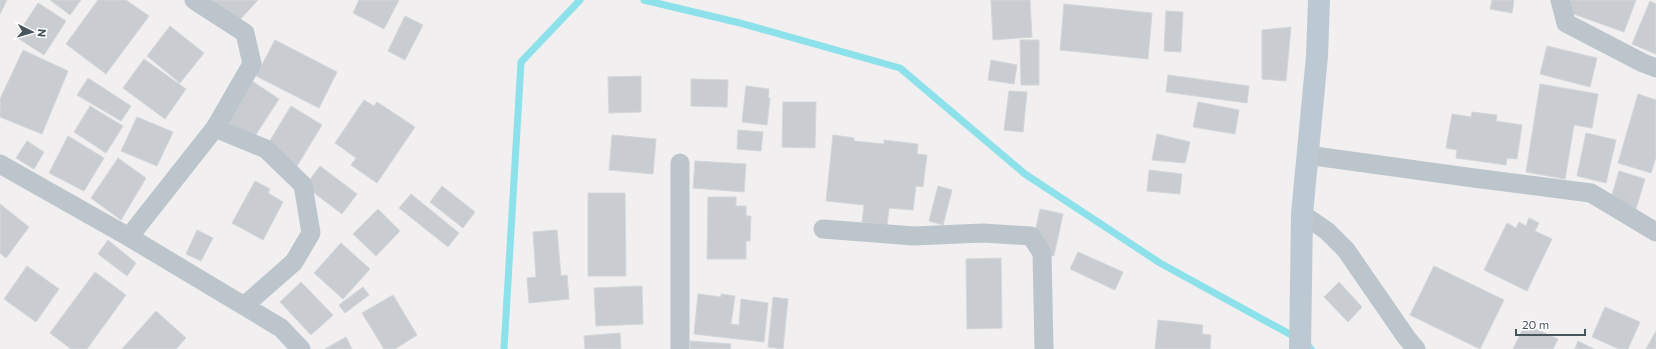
<svg xmlns="http://www.w3.org/2000/svg" width="1656" height="349" font-family="Commissioner,sans-serif">
<style>
.lines{fill:none;stroke-linecap:round;stroke-linejoin:round}
.stream{stroke:#8ce1ea;stroke-width:7}
.building{fill:#c9ccd1;stroke:#d3d6da}
.minor{stroke:#bbc5cb;stroke-width:19}
.secondary{stroke:#bdc9d2;stroke-width:22}
</style>
<rect width="100%" height="100%" fill="#f1efef"/>
<g class="lines">
<path class="stream" d="M644,0l96,23 160,45 125,106 135,89 144,79 7,7
M504,349l17,-287 59,-62"/>
</g>
<path class="building" d="M0,0h7l-7,14z
M50,0h31l-11,15z
M98,0h28l23,16 -43,58 -40,-30z
M212,0h46l-21,23z
M359,0h40l-15,29 -31,-16z
M991,0h39l2,37 -39,3z
M1492,0h22l-2,13 -22,-4z
M1556,0h80l-12,32 -70,-25z
M1650,1l6,3v50l-24,-10z
M38,3l28,18 -22,34 -28,-18z
M1064,4l88,9 -4,46 -88,-9z
M1166,11l17,1 -2,40 -17,-1z
M405,16l18,9 -18,35 -17,-9z
M170,26l34,27 -24,30 -33,-27z
M1291,27l-5,54 -24,-2v-49z
M275,40l62,32 -18,36 -63,-32z
M1020,40h19v45h-18z
M1547,46l50,12 -7,29 -50,-13z
M23,50l45,21 -26,63 -42,-17v-18z
M144,59l42,30 -21,30 -42,-31z
M991,60l26,5 -3,19 -26,-4z
M1168,75l81,11 -2,17 -81,-11z
M641,76v36l-32,1 -1,-36z
M88,78l43,28 -10,15 -44,-26z
M691,79l37,1 -1,27 -36,-1z
M252,81l27,18 -26,40 -27,-18z
M1540,84l58,10 -6,34 -18,-3 -9,54 -39,-7z
M746,86l23,3 -1,9h2l-3,27 -25,-3z
M1009,91l18,1 -4,40 -19,-2z
M1638,94l18,6v57l-5,16 -33,-10z
M364,100l10,6 3,-4 38,25 -38,56 -26,-18 5,-7 -21,-15z
M783,102h33l-1,46 -33,-1z
M1198,102l41,8 -4,24 -42,-7z
M90,106l33,20 -17,27 -32,-21z
M291,106l31,19 -25,41 -31,-19z
M1472,112l25,3 -1,6 26,4 -5,34 -10,-1 -1,7 -50,-7 1,-8 -11,-2 6,-34 19,3z
M137,117l36,15 -16,34 -36,-15z
M738,130l25,2 -2,19 -24,-2z
M1586,133l30,7 -10,43 -29,-7z
M1157,134l33,8 -5,21 -33,-3z
M612,135l44,4 -3,35 -44,-4z
M833,135l21,3v3l30,3v-4l34,4 -1,10 10,1 -4,32 -7,-1 -3,24 -24,-2 -2,17 -25,-3 2,-17 -38,-4z
M68,136l36,22 -20,33 -35,-18z
M27,141l17,11 -10,17 -18,-11z
M118,158l28,20 -25,42 -30,-22z
M695,161l51,3 -2,28 -51,-4z
M320,166l37,28 -15,20 -37,-28z
M1149,170l33,4 -2,20 -33,-3z
M1619,171l26,8 -10,33 -26,-7z
M255,181l15,8 -2,4 15,9 -20,38 -31,-17z
M442,186l33,26 -12,16 -33,-26z
M938,186l14,4 -9,35 -14,-4z
M588,193h37l1,83h-38z
M411,194l48,39 -11,14 -49,-39z
M708,197h28v9h10v10h5l-1,25h-4v18h-39z
M0,204l29,23 -23,31 -6,-5z
M378,209l22,22 -24,25 -23,-22z
M1040,209l23,5 -9,42 -23,-5z
M1529,218l10,5 -4,8 17,8 -25,52 -43,-21 23,-47 9,5 3,-6 7,4z
M197,230l16,8 -12,23 -15,-7z
M557,230l4,46 6,-1 2,24 -40,4 -2,-25 9,-1 -3,-45z
M108,240l28,23 -9,13 -29,-22z
M341,243l29,26 -27,30 -29,-26z
M1078,252l45,20 -8,18 -45,-21z
M1001,258l1,70 -35,1 -1,-70z
M27,266l32,23 -23,33 -32,-23z
M1434,266l70,34 -24,49 -70,-34z
M95,272l31,23 -39,54h-16l-21,-16z
M301,282l32,33 -22,20 -31,-33z
M1339,282l23,25 -14,15 -24,-25z
M642,286l1,38 -47,2 -2,-38z
M363,287l6,8 -24,18 -6,-8z
M698,294l23,3v-3l14,2 -4,28 8,1 2,-26 27,4 -4,39 -70,-8z
M393,295l24,40 -22,14h-11l-22,-36z
M773,297l15,2 -5,50 -15,-2z
M1605,307l35,15 -12,27h-9l-27,-12z
M156,311l30,27 -10,11h-54z
M1158,320l45,5 -1,9 9,1 -1,14h-55z
M1525,324l33,15 -5,10h-40z
M1656,331v18h-10z
M620,333l1,16h-36l-1,-13z
M346,337l6,12h-27z
M690,341l41,3 -1,5h-40z
M1578,341l16,8h-19z"/>
<g class="lines">
<path class="minor" d="M1560,0l6,23 77,40 13,5
M215,128l51,21 37,36 8,48 -17,29 -50,44
M1307,155l167,23 117,15 65,39
M0,164l129,73 152,91 20,21
M1302,214l25,17 19,19 60,87 10,12
M823,229l91,7 69,-3 48,3 11,17 2,96
M129,237l86,-109 37,-64 -7,-31 -51,-33
M680,349v-186"/>
<path class="secondary" d="M1300,349l2,-135 15,-158 2,-56"/>
</g>
<g transform="translate(32 32) rotate(95)" stroke="#ffffff" stroke-width="3" paint-order="stroke">
<path d="M0-3L7 15L0 10L-7 15Z" fill="#47545c"/>
<text y="-6" font-size="11" font-weight="bold" text-anchor="middle" fill="#47545c">N</text>
</g>
<path d="M1516 329v6h69v-6" fill="none" stroke="#47545c" stroke-width="2"/>
<text x="1522" y="329" font-size="12" fill="#47545c" stroke="#ffffff" stroke-width="3" paint-order="stroke">20 m</text>
</svg>
